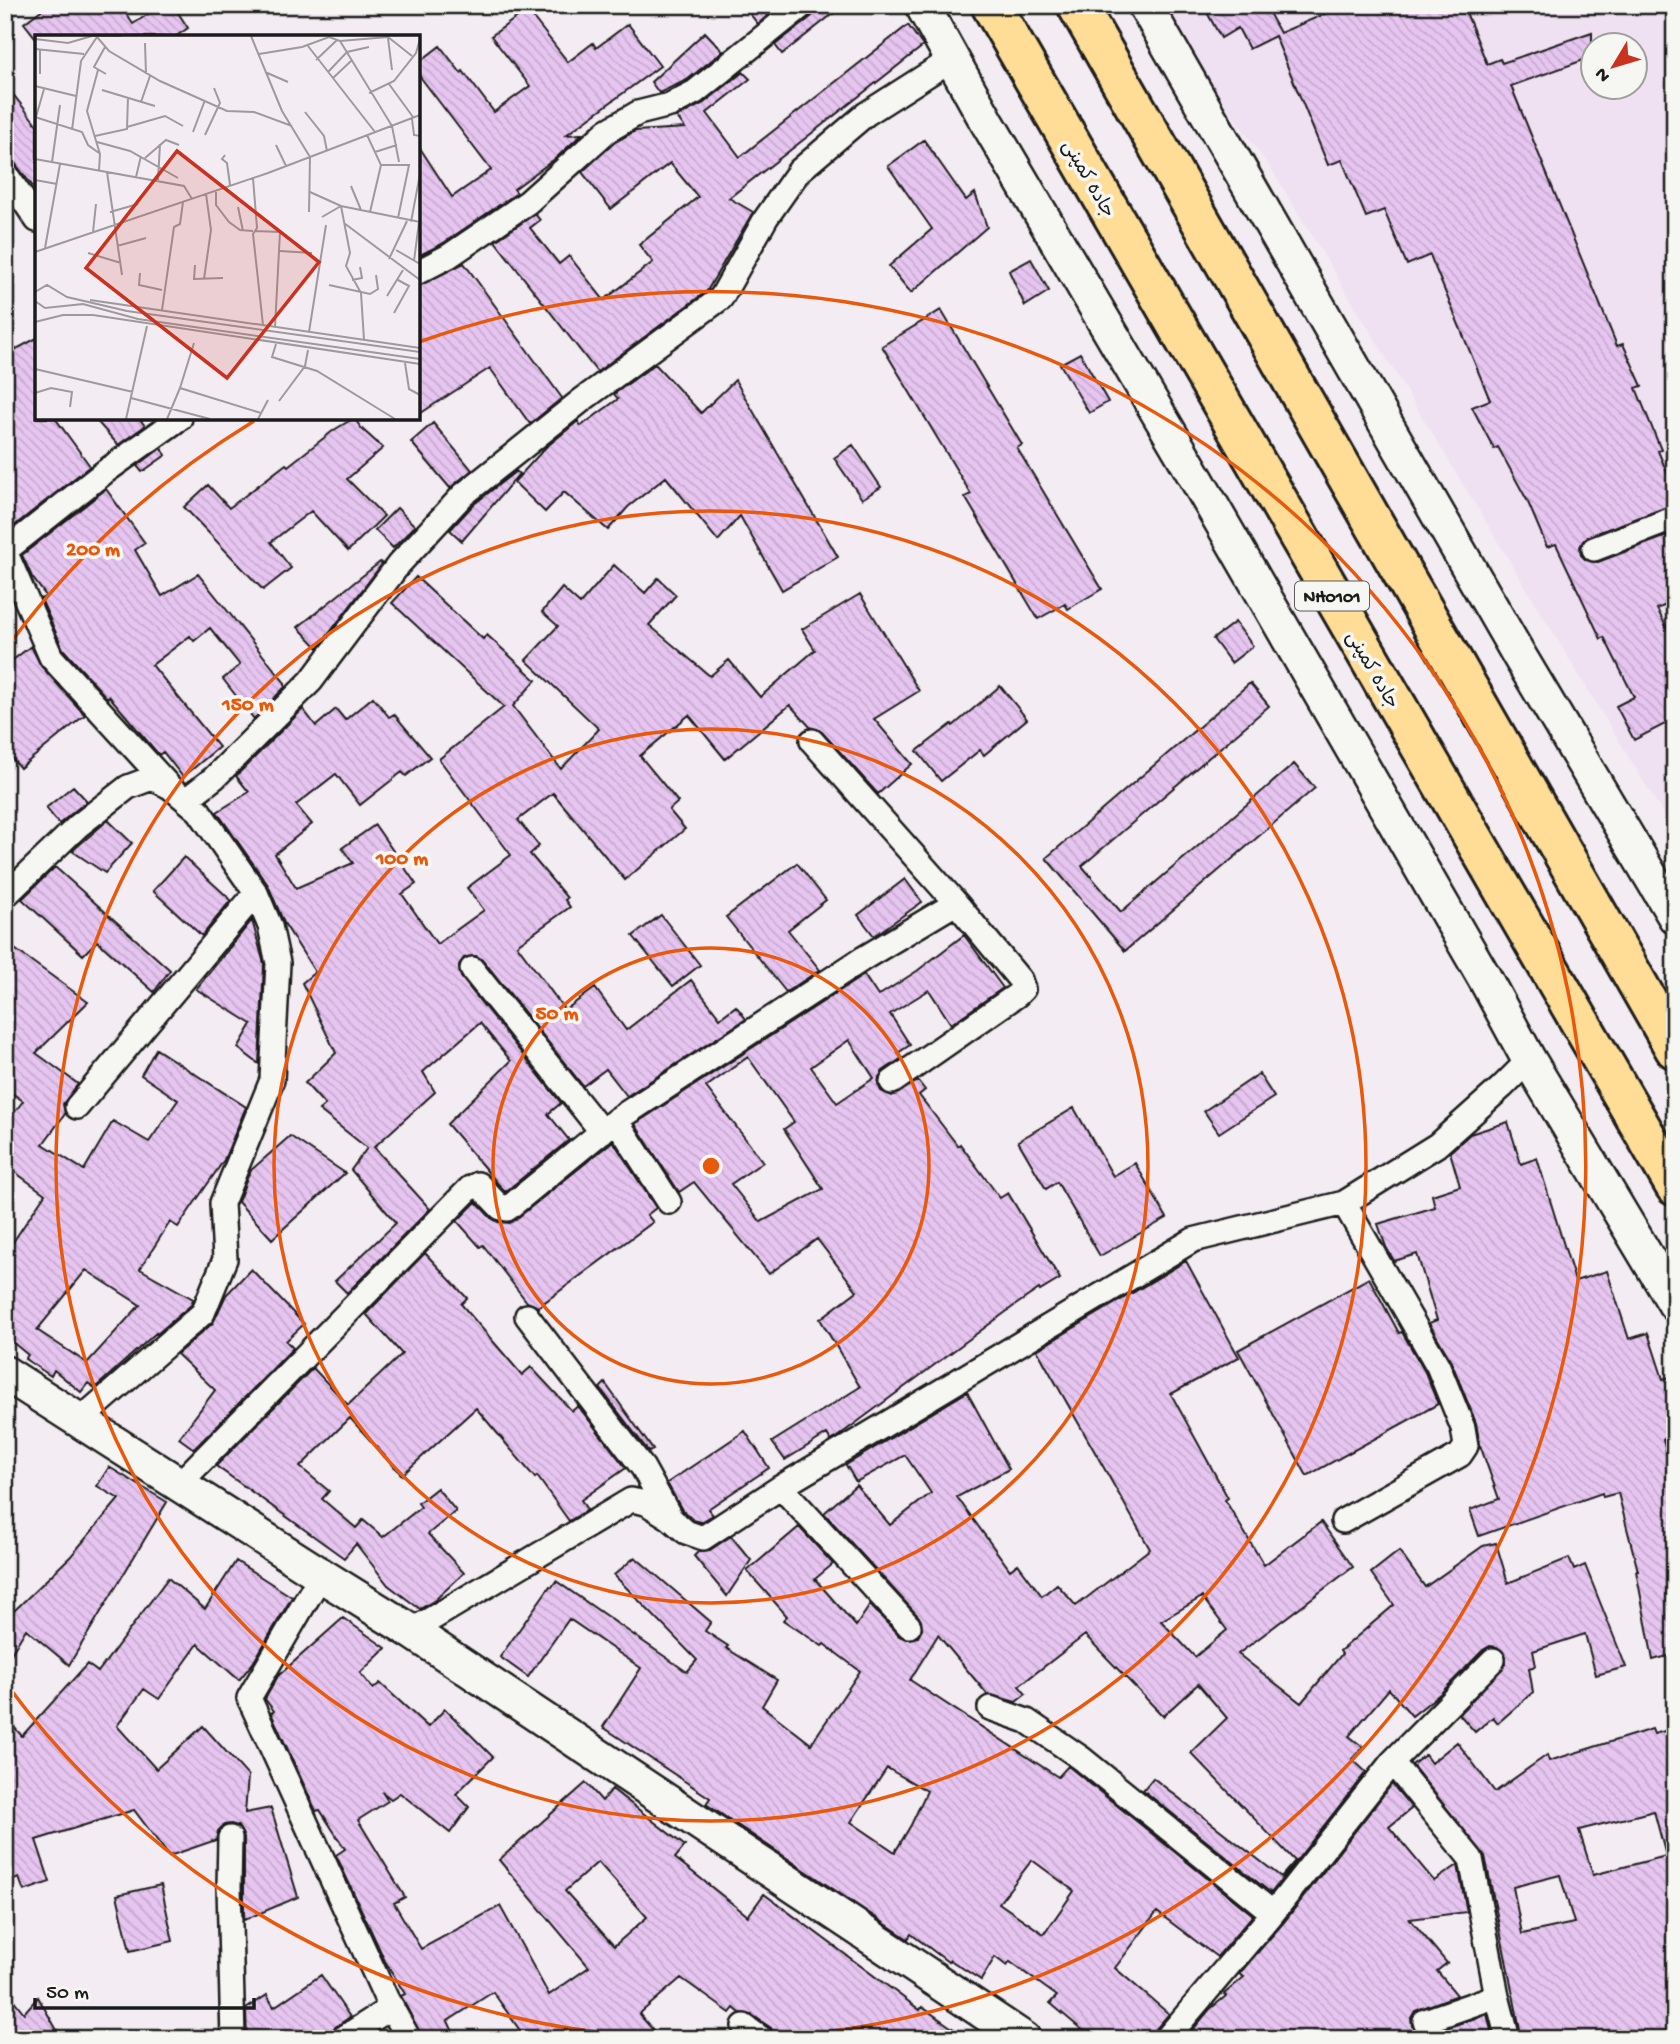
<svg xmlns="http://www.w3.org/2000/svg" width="1680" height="2044" font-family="'Gochi Hand','Playpen Sans Arabic',sans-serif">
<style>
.built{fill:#efe0f2;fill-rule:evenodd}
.building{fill:url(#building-back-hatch);stroke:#1c1c1c;stroke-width:2;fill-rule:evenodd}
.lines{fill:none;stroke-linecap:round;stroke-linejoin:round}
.street-casing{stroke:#1c1c1c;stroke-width:28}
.secondary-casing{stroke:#1c1c1c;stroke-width:38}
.highway-casing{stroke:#1c1c1c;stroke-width:44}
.street{stroke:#f6f6f2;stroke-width:23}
.secondary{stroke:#f6f6f2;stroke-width:33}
.highway{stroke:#ffdd96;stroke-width:38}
.ring{fill:none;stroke:#e8590c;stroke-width:3.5}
.labels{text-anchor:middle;stroke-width:7;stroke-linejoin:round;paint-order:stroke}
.shield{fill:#f6f6f2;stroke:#5d5d5c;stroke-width:2}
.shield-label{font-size:18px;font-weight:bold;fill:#1c1c1c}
.street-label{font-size:19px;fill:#1c1c1c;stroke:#f6f6f2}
.inset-road{fill:none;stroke:#9d999c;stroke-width:2}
.view{fill:#c8321e;fill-opacity:0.15;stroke:#c8321e;stroke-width:3.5}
.inset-edge{fill:none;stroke:#1c1c1c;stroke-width:3.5}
.centre{fill:#e8590c;stroke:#f6f6f2;stroke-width:3.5}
.ring-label{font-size:21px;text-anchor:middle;font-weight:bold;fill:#e8590c;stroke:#f6f6f2;stroke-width:7;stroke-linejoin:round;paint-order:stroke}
</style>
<defs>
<pattern id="building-back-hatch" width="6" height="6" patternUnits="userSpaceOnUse" patternTransform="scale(1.75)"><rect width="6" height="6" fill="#e7c5f1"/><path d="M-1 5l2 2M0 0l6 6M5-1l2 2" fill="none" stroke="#c6a9ce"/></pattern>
</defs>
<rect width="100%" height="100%" fill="#f3ecf2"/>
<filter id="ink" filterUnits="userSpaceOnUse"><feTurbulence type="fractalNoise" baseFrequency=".0143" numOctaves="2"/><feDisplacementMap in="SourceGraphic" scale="14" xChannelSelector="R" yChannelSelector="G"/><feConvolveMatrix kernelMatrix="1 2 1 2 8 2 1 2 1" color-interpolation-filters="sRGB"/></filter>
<g filter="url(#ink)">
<path class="built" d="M1154,5h521v828l-401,-660zM1592,46h42v42h-42z"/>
<path class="building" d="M48,5h72l13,19 29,-19h11l15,23 -13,9h-140l-11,-14z
M743,5h37l-22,19z
M817,5h27l-62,49 -7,-9 37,-29z
M1203,5h76l-11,6 12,22 66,-28h117l24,59 13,-5 2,4 90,-31v25l-81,29 106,260 6,-2 19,42 -6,2 25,62 -3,1 17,40v13l-86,32 -6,5 -3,6 1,8 5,5 12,2 77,-29v68l-18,8 18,34v76l-41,21 -18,-34 18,-9 -30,-60 -3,2 -45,-95 -9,3 -20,-47 -29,-53 -4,2 -22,-42 18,-7 -60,-145 -23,10 -23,-55 -18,7 -24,-57 -14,5 -53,-129 -26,13 -11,-21 -17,10z
M527,10l41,52 25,-19 3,5 32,-24 32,42 -94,69 16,-1 -26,24 -42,31 3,4 -75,51 -24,12v-111l34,52 39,-27 -73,-96v-11l22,-17 21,27 2,-2 31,41 36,-26 -39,-50z
M908,25l15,21 -194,152 24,14 -46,79 -110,81 -102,-131 40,-27 5,6 -10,8 29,36 10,-8 35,44 49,-38 -14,-17 59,-48 -28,-34 -59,46 -29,-37 33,-30 20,-11 50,-3 -8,-11 27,-14 39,-31 7,7 -43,34 33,44z
M705,32l18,19 -36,29 -28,13 -8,-11z
M5,84l32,41v67l-32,-42z
M924,140l42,60 9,-7 12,34 -76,66 -22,-27 43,-37 -44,-63z
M1031,259l18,32 -24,15 -16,-35z
M464,263l98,135 -32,26 -40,-56 -72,47v-129z
M941,310l81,135 -5,3 85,141 -34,20 -3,-5 -27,15 -73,-122 6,-3 -89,-148z
M37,338v80h18l35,48 -85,67v-178z
M1080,353l28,49 -19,11 -29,-49z
M655,364l46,49 34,-33 103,177 -56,33 -42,-74 -22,25 -52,-64 -38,30 -20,23 -44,-38 -19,20 -31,-30 31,-34 33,-27 3,5 37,-27 -4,-5z
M94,418h45l6,8 -27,19z
M354,418l8,11 21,19 -36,31 37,37 -36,35 -37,-40 -40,31 20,26 -28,22 -79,-83 24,-22 21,23 57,-44 2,2 46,-36z
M433,423l39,47 -22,18 -39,-46z
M853,445l28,42 -19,12 -28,-41z
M161,448l5,7 -24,17 -5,-6z
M516,471l3,3 -57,67 -12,-11 23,-25z
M106,489l39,54 -10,7 27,46 36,-22 87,109v4l-31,32 -31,-40 17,-14 -30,-37 -16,13 -4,-5 -38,29 67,82 -36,30 -20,-25 -4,3 -50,-59 -2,2 -44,-49 -22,-50 5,-3 -14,-19 -10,-22z
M397,508l18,18 -22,22 -18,-18z
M380,562l2,2 -64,84 -20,-21z
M614,565l31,28 13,-15 18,17 -27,30 61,51 19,-16 31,37 55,-47 -13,-21 58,-35 59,97 -45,28 38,45 -34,30 -56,-62 -12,-5 -20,-22 -65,54 -36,-44 -49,41 38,46 -9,8 16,19 -60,51 -72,-87 -35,27 21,26 -9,8 37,44 -2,2 5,7 -53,38 48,65 30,-22 31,42 65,-50 29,38 16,-12 10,13 -119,77 -21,-27 -23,17 -100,-126 -7,-4 -12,2 -5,7 2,12 100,126 -13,11 21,26 -64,52 -58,-68 64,-63 -31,-38 -57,49 12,20 -61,55 56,62 -83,84 -12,-12 61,-58 -45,-53 16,-22 -48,-38 6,-5 -20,-22 31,-30 -34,-70 13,-11 -31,-49 -16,-38 -51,-73 32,-20 -13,-16 67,-67 13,17 20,-17 9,11 28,-23 16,20 5,-3 36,43 -24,19 -4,-4 -42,33 -24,-31 -40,31 16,19 -37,30 21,34 57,-25 -11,-15 33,-23 41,59 -14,10 35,50 47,-34 -17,-22 44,-33 -72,-96 65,-52 -112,-104 24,-26 67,62 4,-4 49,45 -23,26 48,63 38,-40 -73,-69 32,-34 -16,-14 20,-24 18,16z
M1235,622l18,24 -22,17 -18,-24z
M31,646l10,20 44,49 -65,53 -15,-18v-84z
M1250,683l19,23 -187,160 39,46 173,-148 21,24 -190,163 -79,-93z
M1000,686l27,33 -43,36 -4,-5 -39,31 -24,-30 35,-27 1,2z
M73,786l14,15 -28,23 -13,-16z
M108,820l24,23 -27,30 -33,-22z
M184,857l47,43 -29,36 -49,-45z
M797,863l29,37 -38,30 32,40 -34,22 -60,-75z
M55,867l115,103 -16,22 -57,-51 -14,14 -61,-56z
M905,879l17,23 -48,34 -16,-21z
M661,915l39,50 -27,21 -40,-50z
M252,920l12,44 -5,100 -21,-16 14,-24 -56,-35z
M964,935l39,53 -52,36 -22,-34 -39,24 20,31 -12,8 4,5 -19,13 -4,6 -1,7 3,7 11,5 26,-15 7,9 -6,5 39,51 2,-2 40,54 8,-5 52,86 -20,12 -1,-2 -25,17 -177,131 -6,4 -4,-7 -42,26 -13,-18 88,-55 -40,-68 37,-28 -40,-52 -48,35 -75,-92 -15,10 -44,-68 229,-149 14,21 39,-25zM849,1040l25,38 -37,25 -26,-36zM748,1057l46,65 -10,7 39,60 -62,33 -30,-38 32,-22 -57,-75z
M5,942l83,60 -52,51 42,31 -15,20 2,10 -22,30 41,26 29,-49 36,21 29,-42 -37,-25 15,-26 90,58 -22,53 -46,67 -8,-5 -30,47 53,30 -2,6 -34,29 -1,-1 -61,55 -7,-5 -7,9 -27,-22 -3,6 -26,-17 3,-4 -23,-19v-82l40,-60 -40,-29v-40l18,-24 -18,-13zM86,1270l54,35 -53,58 -50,-33z
M1259,1074l15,23 -55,36 -15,-22z
M1074,1108l39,68 22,-13 32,55 -67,38 -43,-74 -11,7 -28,-48z
M1508,1122l13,42 16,-6 38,123 32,-10 22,68 19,-6 15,46 7,-2 5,15v43l-12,4 12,47v168l-22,6 -17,-89h2l-20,-78 -15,4 -1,-4 -123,43 -9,-26 29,-11 -19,-54 -4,-22 -25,-62 -22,-38 8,-3 -20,-66 -23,7 -8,-14 -8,-23 57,-17 -3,-12 28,-9 -10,-34 20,-18z
M290,1136l55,37 -73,66 -34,-37 12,-31z
M613,1141l43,67 -9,7 6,7 -115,85 -11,-5 -44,-57 -3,2 -23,-26 19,-19 15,16 7,4 12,1 5,-3z
M425,1253l42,45 -6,6 61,71 9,-8 41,44 6,-5 48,62 -45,32 6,10 -18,11 -32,-45 -2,2 -59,-70 -74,67 -52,-57 -50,49 29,24 -7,8 34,29 7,-8 20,17 38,-30 -3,-4 19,-15 19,23 -28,23 36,39 -29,27 -15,9 -32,-24 -32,-41 -12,14 -128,-92 97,-98 35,37 54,-51 -36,-40z
M1186,1261l53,96 -68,37 57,104 -3,2 39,65 57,-43 32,45 -115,87 63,49 41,-49 -2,-3 54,-46 -23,-32 28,-22 26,36 58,-41 13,-3 12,40 61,-25 5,12 11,-5 41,102 -30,8 -11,-41 -52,17 3,15 -7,2 4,24 -35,31 -5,-6 -18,15 -16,-18 47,-50v-8l-9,-9 -7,-1 -7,4 -42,43 -29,23 -23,-27 -40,47 14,11 -11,12 14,13 -95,121 -128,-103 10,-12 128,99 14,-16 -104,-108 36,-35 -29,-34 -35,32 -78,-81 -66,51 7,8 -10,8 -29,-8 -49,-59 -28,45 148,97 10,-11 185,149 -36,42 -60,-45 -42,56 54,46 -14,16 -3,9h-59l-43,-36 7,-7 -47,-34 -3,4 -12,-9 -14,23 -31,-20 -2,2 -37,-28 -3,5 -202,-135 4,-6 -107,-71 38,-59 -72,-49 -41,58 -28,-20 50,-71 2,1 4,-6 131,91 10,-12 -83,-85 21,-18 76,65 -6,9 23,15 -2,2 51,32 -15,26 49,38 49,-73 -36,-27 -2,2 -39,-26 4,-4 -40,-45 52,-44 34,37 -18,15 41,47 14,-21 29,31 7,3 12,-2 4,-8 -3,-12 -95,-104 32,-28 34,40 41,-32 -26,-38 -49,27 -10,-17 121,-73 42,77 -52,28 53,73 8,-6 24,32 15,-12 19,22 74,-57 -113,-199zM1202,1597l25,33 -32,27 -34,-36zM887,1768l40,23 -16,34 -16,27 -44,-30zM1032,1860l42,31 -30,43 -45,-31z
M251,1269l53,55 -18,17 7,7 -99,101 -15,-11 36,-48 -38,-36 36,-31 13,-28z
M1369,1278l30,55 3,-1 23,40 13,32 -131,72 -69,-126z
M605,1383l48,67 -4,2 -49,-64z
M745,1431l24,37 -61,41 5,6 -12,7 -8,-2 -11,-10 -15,-27z
M109,1467l58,35 -98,163 -43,-36 -21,35v-60l10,6 56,-54 48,-57 -22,-13z
M731,1536l20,24 -24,36 -33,-40 5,-5 11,-1z
M236,1561l56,36 -39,66 -14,17 -41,-36 -39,55 -15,-10 -27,37 39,43 47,-43 45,50 -3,37 26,-5 27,89 -54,23v-82l-6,-12 -7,-2 -7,1 -6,6 -2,9 -47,16 -35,-46 -98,30 14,42 -26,9 -5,-13 -14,5v-166l17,19 65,-72 11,8 70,-94 37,31z
M343,1618l43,30 -26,25 13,16 7,-6 48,44 17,-18 48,48 -37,37 13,13 -19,26 -50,-40 -9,6 -9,-7 6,9 -30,19 47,77 -11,6 27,46 79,-43 49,89 40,-28 -90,-107 87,-77 16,18 10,-12 73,57 -10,12 73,58 16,-22 156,116 2,-3 46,32h-192l-5,-11 -19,-13 -12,-2 -6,-5 -4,5 -49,-35 -42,36 22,25h-135l-33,-47 -45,29 8,18h-33l-22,-43 4,-2 -20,-33 -49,-106 9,-6 -25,-39 -4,1 -45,-98 3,-2 -9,-12 13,-23zM598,1862l49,55 -33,29 -49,-55z
M1675,1728v311h-153l-37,-183 -73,-91 13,-10 6,8 26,-21 38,50 52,-37 2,6 103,-32 2,5zM1654,1811l12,45 -73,19 -14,-45zM1560,1875l14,48 -52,11 -9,-47z
M1392,1784l20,24 -23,19 45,54 24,-16 9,47 -57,7 37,44 -10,8 20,24 -42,16 -4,7 1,8 10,9 7,-1 58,-20 6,25h-308l25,-30 16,-13 -2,-2 20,-17 -5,-3 45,-52z
M161,1885l12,56 -43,10 -13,-56z
M321,1975l29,42 -16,11 -5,9 -82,2 -1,-30 21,-14 7,12z
M5,1989l19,24 14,-16 24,42h-57z"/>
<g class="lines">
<g class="street-casing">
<path id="street" d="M5,173l32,47
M418,272l31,-16 79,-54 79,-71 31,-18 32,-8 25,-13 108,-87
M1594,549l81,-31
M812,741l144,162 64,77 3,9 -6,6 -125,87
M168,785l-117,-128 -46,-106 101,-80 74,-53
M187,799l27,-21 97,-97 88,-117 64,-69 119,-95 139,-102 45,-80 33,-47 67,-57 86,-55
M5,896l73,-70 50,-39 24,-9 18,9 29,24 57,82 14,33 8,37 -6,117 -50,123 3,56 -22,54 -123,107
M472,969l130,163
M77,1107l179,-214
M616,1120l53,82
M527,1316l116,152 26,47
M179,1484l291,-296 8,-4 23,24 6,1 109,-89 248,-162 92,-55
M781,1487l128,139
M1343,1521l117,-66 6,-9 -3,-18 -25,-62 -94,-163
M321,1575l-72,123 138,302 22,39
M411,1631l220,-131 15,3 24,15 16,14 17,6 78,-51 412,-247 151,-37 93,-58 65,-58 27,-27
M990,1708l37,13 54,37 192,155
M1392,1762l79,97 26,137 11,43
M230,1838l-1,49 4,152
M1425,2021l72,-25
M744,2026l18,13
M342,2039l50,-32
M1166,2039l107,-126 119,-151 101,-102"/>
</g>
<g class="secondary-casing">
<path id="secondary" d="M922,5l65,117 198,337 299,518 45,83 146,244
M1145,5l375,652 155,260
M5,1373l316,202 90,56 613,408"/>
</g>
<g class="highway-casing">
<path id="highway" d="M991,5l684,1181
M1077,5l598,1044"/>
</g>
<use href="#street" class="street"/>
<use href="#secondary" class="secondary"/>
<use href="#highway" class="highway"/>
</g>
</g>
<g class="ring">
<circle cx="711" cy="1166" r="218"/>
<circle cx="711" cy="1166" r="437"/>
<circle cx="711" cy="1166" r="655"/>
<path d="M658 2038A874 874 0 0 1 8 1686M8 646A874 874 0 0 1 254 421M419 342A874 874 0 1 1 764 2038"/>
</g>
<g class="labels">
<rect class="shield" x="1295" y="581.5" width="74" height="29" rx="5"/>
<g class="shield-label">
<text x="1332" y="602">NH0101</text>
</g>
<g class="street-label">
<text transform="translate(1090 178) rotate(60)" y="7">جاده کمپنی</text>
<text transform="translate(1374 669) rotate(60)" y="7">جاده کمپنی</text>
</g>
</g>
<g transform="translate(35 35)">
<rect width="385" height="385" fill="#f3ecf2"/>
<path class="inset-road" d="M56,1h31M216,1l31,75 28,46 -1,55M353,3l4,32M0,4l33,4 24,-7M305,6l52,85 7,36M110,8l1,31M273,11l67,86M70,12l-11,20 12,7M0,14l49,5M5,14v25M224,19l43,-7 27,-10 11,4 48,-4 24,19M281,25l21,-20M63,35l-11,41 13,43 -1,16M230,37l23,10M293,37l19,-20 22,-5M298,43l18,-17M354,49l24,33M0,51l41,10M67,55l53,16M334,58l25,-12 22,-28 4,-14M106,67l9,-26M270,77l19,24 3,15M0,82l47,15 6,13 11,8M1,82l8,-28M377,84l2,16 6,1M92,92l38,-11 18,10M37,95l9,-69 16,-24 12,14 51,30 67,30 27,1 38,14M158,97l12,-32M170,100l15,-32 -6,-15M332,100l14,30 -11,47M60,101l32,-7 1,-32M62,107l33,9 48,27M241,110l10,21M340,117l22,-7M190,120l-3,4 5,4 3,22M110,123l21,-18 13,5M0,124l149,27 8,13M17,127l8,-57M346,130h28l-11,53M72,137l15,103M101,142l5,-21M218,143l4,50 -4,6 10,91M0,145l22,4M123,145l2,-36M316,151l10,24M181,155v15l13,17 11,8 13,1M275,157l31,14 79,16M306,171l9,47 -4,13 15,27 3,47M203,172l5,24M75,177l28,-8M287,182l19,-11M376,187l9,-48M309,188l76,57M220,196l25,1 -5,95M58,197l3,-28M82,211l29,-8M10,213l15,-84M361,215l24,14M245,216l32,2M0,217l233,-79 152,-58M53,218l33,10M354,224l18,-38M379,226l5,-39M160,230l-1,14 29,-1M105,238l-1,12 23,5M169,244l7,-49 -5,-36M317,245l10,-2 -2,-11M294,250l41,9 8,-5 -2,-14M0,257l12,-7 20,12 60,14 293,41M352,261l16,-26M55,265l330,48M0,266l10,7 38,-4 55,15 282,40M127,275l12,-83 6,-3 3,-22M359,278l15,-27 -11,-6M0,287l28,-7h30l327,49M274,297l17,-107M159,308l-14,45 81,25M241,309l-4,13 45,14 78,48M370,328l4,26 11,6M0,334l98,23M0,358l16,-5 21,4 -2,15M96,363l79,21M244,366l26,-35 3,-16M91,384l21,-93M132,384l13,-31M223,384l10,-19"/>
<path class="view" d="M142,116l142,111 -92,116 -141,-110z"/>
<rect width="385" height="385" class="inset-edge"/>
</g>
<circle cx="711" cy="1166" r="10" class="centre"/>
<g class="ring-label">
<text x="93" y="555">200 m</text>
<text x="248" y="710">150 m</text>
<text x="402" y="864">100 m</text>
<text x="557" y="1019">50 m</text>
</g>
<rect width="1680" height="2044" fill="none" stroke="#f6f6f2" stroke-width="28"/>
<rect x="14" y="14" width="1652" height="2016" fill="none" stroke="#1c1c1c" stroke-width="2.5" filter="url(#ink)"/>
<g transform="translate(1614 66) rotate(232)"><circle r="33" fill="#f6f6f2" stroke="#9f9f9c" stroke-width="2"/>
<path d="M0-5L12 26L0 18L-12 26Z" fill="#c8321e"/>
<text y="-10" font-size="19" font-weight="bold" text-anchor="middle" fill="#1c1c1c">N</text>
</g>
<path d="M35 1998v10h219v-10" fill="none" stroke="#1c1c1c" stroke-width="3.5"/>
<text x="46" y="1998" font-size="21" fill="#1c1c1c" stroke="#f6f6f2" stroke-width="5" paint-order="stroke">50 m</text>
</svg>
